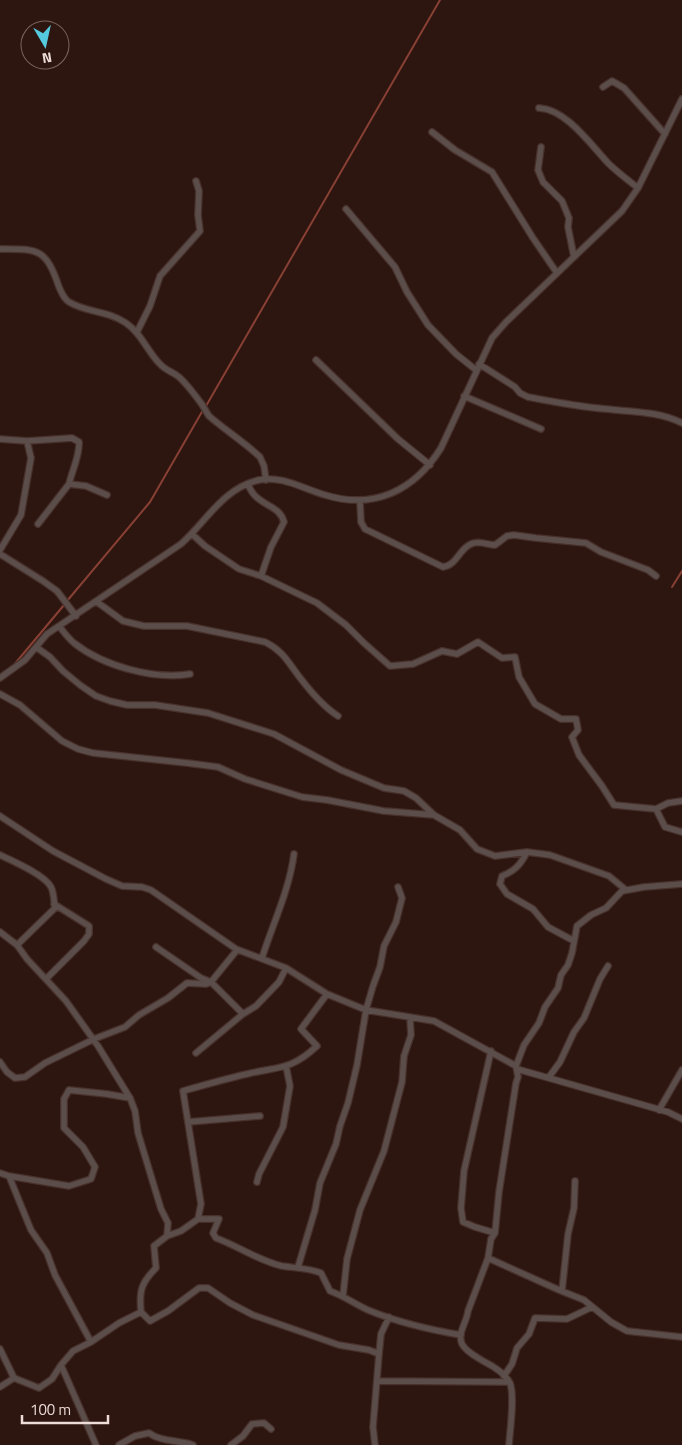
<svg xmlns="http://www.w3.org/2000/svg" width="682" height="1445" font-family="'Titillium Web',sans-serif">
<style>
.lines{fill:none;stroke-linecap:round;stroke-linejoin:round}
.stream{stroke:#884034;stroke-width:2}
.minor-casing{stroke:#48312c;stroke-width:8}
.minor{stroke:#5b4d4a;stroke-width:5.5}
</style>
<rect width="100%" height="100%" fill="#2d1510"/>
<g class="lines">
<path class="stream" d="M206,406l234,-406
M672,587l10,-16
M67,601l83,-99 53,-92
M13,666l51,-61"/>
<g class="minor-casing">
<path id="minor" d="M603,87l9,-6 12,7 41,46
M539,108c27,1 52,37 69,55 9,9 20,17 30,25
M432,132l23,18 37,22 41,66 24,35
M541,147l-3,23 5,12 19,19 7,17 -1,9 6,30
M346,209l49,58 12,25 21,33 28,29 20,16
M0,249c38,0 46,-1 59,38 3,6 4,11 10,15 18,11 38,8 57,21 16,11 21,28 34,41 5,6 13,8 19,13 8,7 15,17 22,26 3,4 5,9 8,13 16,14 35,26 51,41l4,9 2,14
M137,332l13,-26 10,-30 40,-45 -2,-16 1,-24 -3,-10
M316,360l82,79 32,26
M479,364l36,23 5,6 8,4c26,5 52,10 78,12 26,3 52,2 76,14
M464,396l77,33
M0,439l27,2 45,-3 7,4c1,13 -7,29 -10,42
M248,484c8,23 31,19 36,38l-13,25 -10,29
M360,501l1,21 4,7 78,38c14,-2 16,-18 28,-23 7,-4 17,1 24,1l12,-9 7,-1 22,3 50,5 15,9 47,18 8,6
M38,524l31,-40 17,2 21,9
M192,534l13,12 34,23 22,7 56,27 29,22 18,18 26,23 23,-2 29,-13 15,3 21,-12 24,16 13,-1 4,20 16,27 26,15h15l2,11 -6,7 7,18 23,31 12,19 42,4 9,18 17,5
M0,550l21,-35 10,-57 -4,-17
M0,554l43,27 14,10 19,25
M97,602l26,19 21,5h43l78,16c19,9 24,22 36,37 10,13 23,28 37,37
M59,626c4,5 9,12 15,17 29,23 80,37 116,31
M36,647l14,10 13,14 17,14 16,11 14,5 17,4h28l53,8 66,21 67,36 43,18 20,3 12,7 18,17 26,15 17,19 18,7 32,-4 23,3 59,21 17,14
M0,678l25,-18 22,-26 134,-90c25,-22 42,-56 78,-64 22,-5 45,9 66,15 49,15 89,-4 116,-47l51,-110 14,-16 116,-111 16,-23 44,-89
M0,694l20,11 42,36 16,8 15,4 94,10 31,4 27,12 57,18 25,3 57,11 50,4
M656,809l12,-6 14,-2
M0,816l53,35 53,28 16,7 20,1 9,3 85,59 50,19 41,26 39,16 68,11 82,45 2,11 -2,6 -17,109 -4,41 -4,6 -3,19 -20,53c-1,11 -11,22 -6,33 4,8 15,13 21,17 10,5 22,12 27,22 5,13 0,47 -1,62
M527,852c-6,12 -12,19 -25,24l-2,8 7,10 26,15 15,18 26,14
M0,855c13,6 45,20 51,32 3,6 3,15 4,21l-38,37
M0,932l17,13 10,14 39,42 32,45 32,52 5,13 3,22 23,76 7,14 -1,13 -13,10 2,22c-15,15 -17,23 -15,44l-22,11 -28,19
M156,947l45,31 10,4 32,32
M262,958c11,-35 27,-67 32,-104
M46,979l38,-38 5,-7v-8l-35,-22
M491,1051l-27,120 -3,37 2,14 12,5 20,6
M196,1053l47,-39 13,-8 23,-24 7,-14
M0,1062l7,10 8,6 10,-1 20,-14 49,-24 31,-12 14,-12 29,-17 19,-15 19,1 5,-2 26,-32
M516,1066l8,-21 15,-22 6,-16 13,-19 3,-13 7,-10 4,-12 5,-27 14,-11 15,-7 16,-17 22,-4 38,-3
M517,1069l151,43 14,7
M549,1077l11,-15 14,-30 10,-14 16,-39 8,-13
M659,1110l23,-40
M188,1122l72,-6
M0,1173l9,3 22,54 16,23 8,22 36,67 -18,9 -12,14 35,80
M9,1176l60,10 22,-7 4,-12 -12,-20 -19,-19v-29l5,-9 38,4 23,4
M257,1182l2,-8 24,-47 7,-41 -4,-20
M198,1219h21l-6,14 3,5c22,8 43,23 66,28 13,2 26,2 39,7l9,18c14,5 25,13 38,19 29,12 63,20 93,25
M167,1236l14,-5 17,-12 3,-15 -18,-113c21,-6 42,-12 64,-17 32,-8 43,-3 70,-28l-16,-17 26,-35
M488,1258l71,32 25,10 27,22 16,9 55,6
M298,1267l17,-57 5,-27 16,-39 4,-18 8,-23 9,-38 9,-55 7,-24 7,-19 4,-21 12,-24 6,-24 -4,-11
M562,1291l6,-57 6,-26 1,-27
M343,1296l4,-37 13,-49 24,-59 18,-69 2,-26 7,-21 -1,-17
M141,1312l9,9 18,-10 31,-23h9l22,15 23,12 86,30 30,5 10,4
M0,1349l14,29 25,10 13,-9 9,-14
M504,1376l8,-12 5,-16 12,-14 6,-16 32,1 25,-12
M377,1381l132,1
M0,1387l14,-9
M119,1445l16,-9 14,-3c12,9 29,7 44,12
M231,1445l12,-9 9,-12 12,-1 7,6
M375,1445l-2,-18 6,-73 2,-20 8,-17"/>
</g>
<use href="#minor" class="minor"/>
</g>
<g transform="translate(45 45) rotate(171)"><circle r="24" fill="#2d1510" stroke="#7a6560"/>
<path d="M0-4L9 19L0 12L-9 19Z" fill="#55cadf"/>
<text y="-8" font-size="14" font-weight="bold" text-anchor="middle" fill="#eedcd8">N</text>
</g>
<path d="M22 1415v8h86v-8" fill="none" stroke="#eedcd8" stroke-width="2.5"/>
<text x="30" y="1415" font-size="15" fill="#eedcd8" stroke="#2d1510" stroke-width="4" paint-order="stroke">100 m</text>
</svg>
